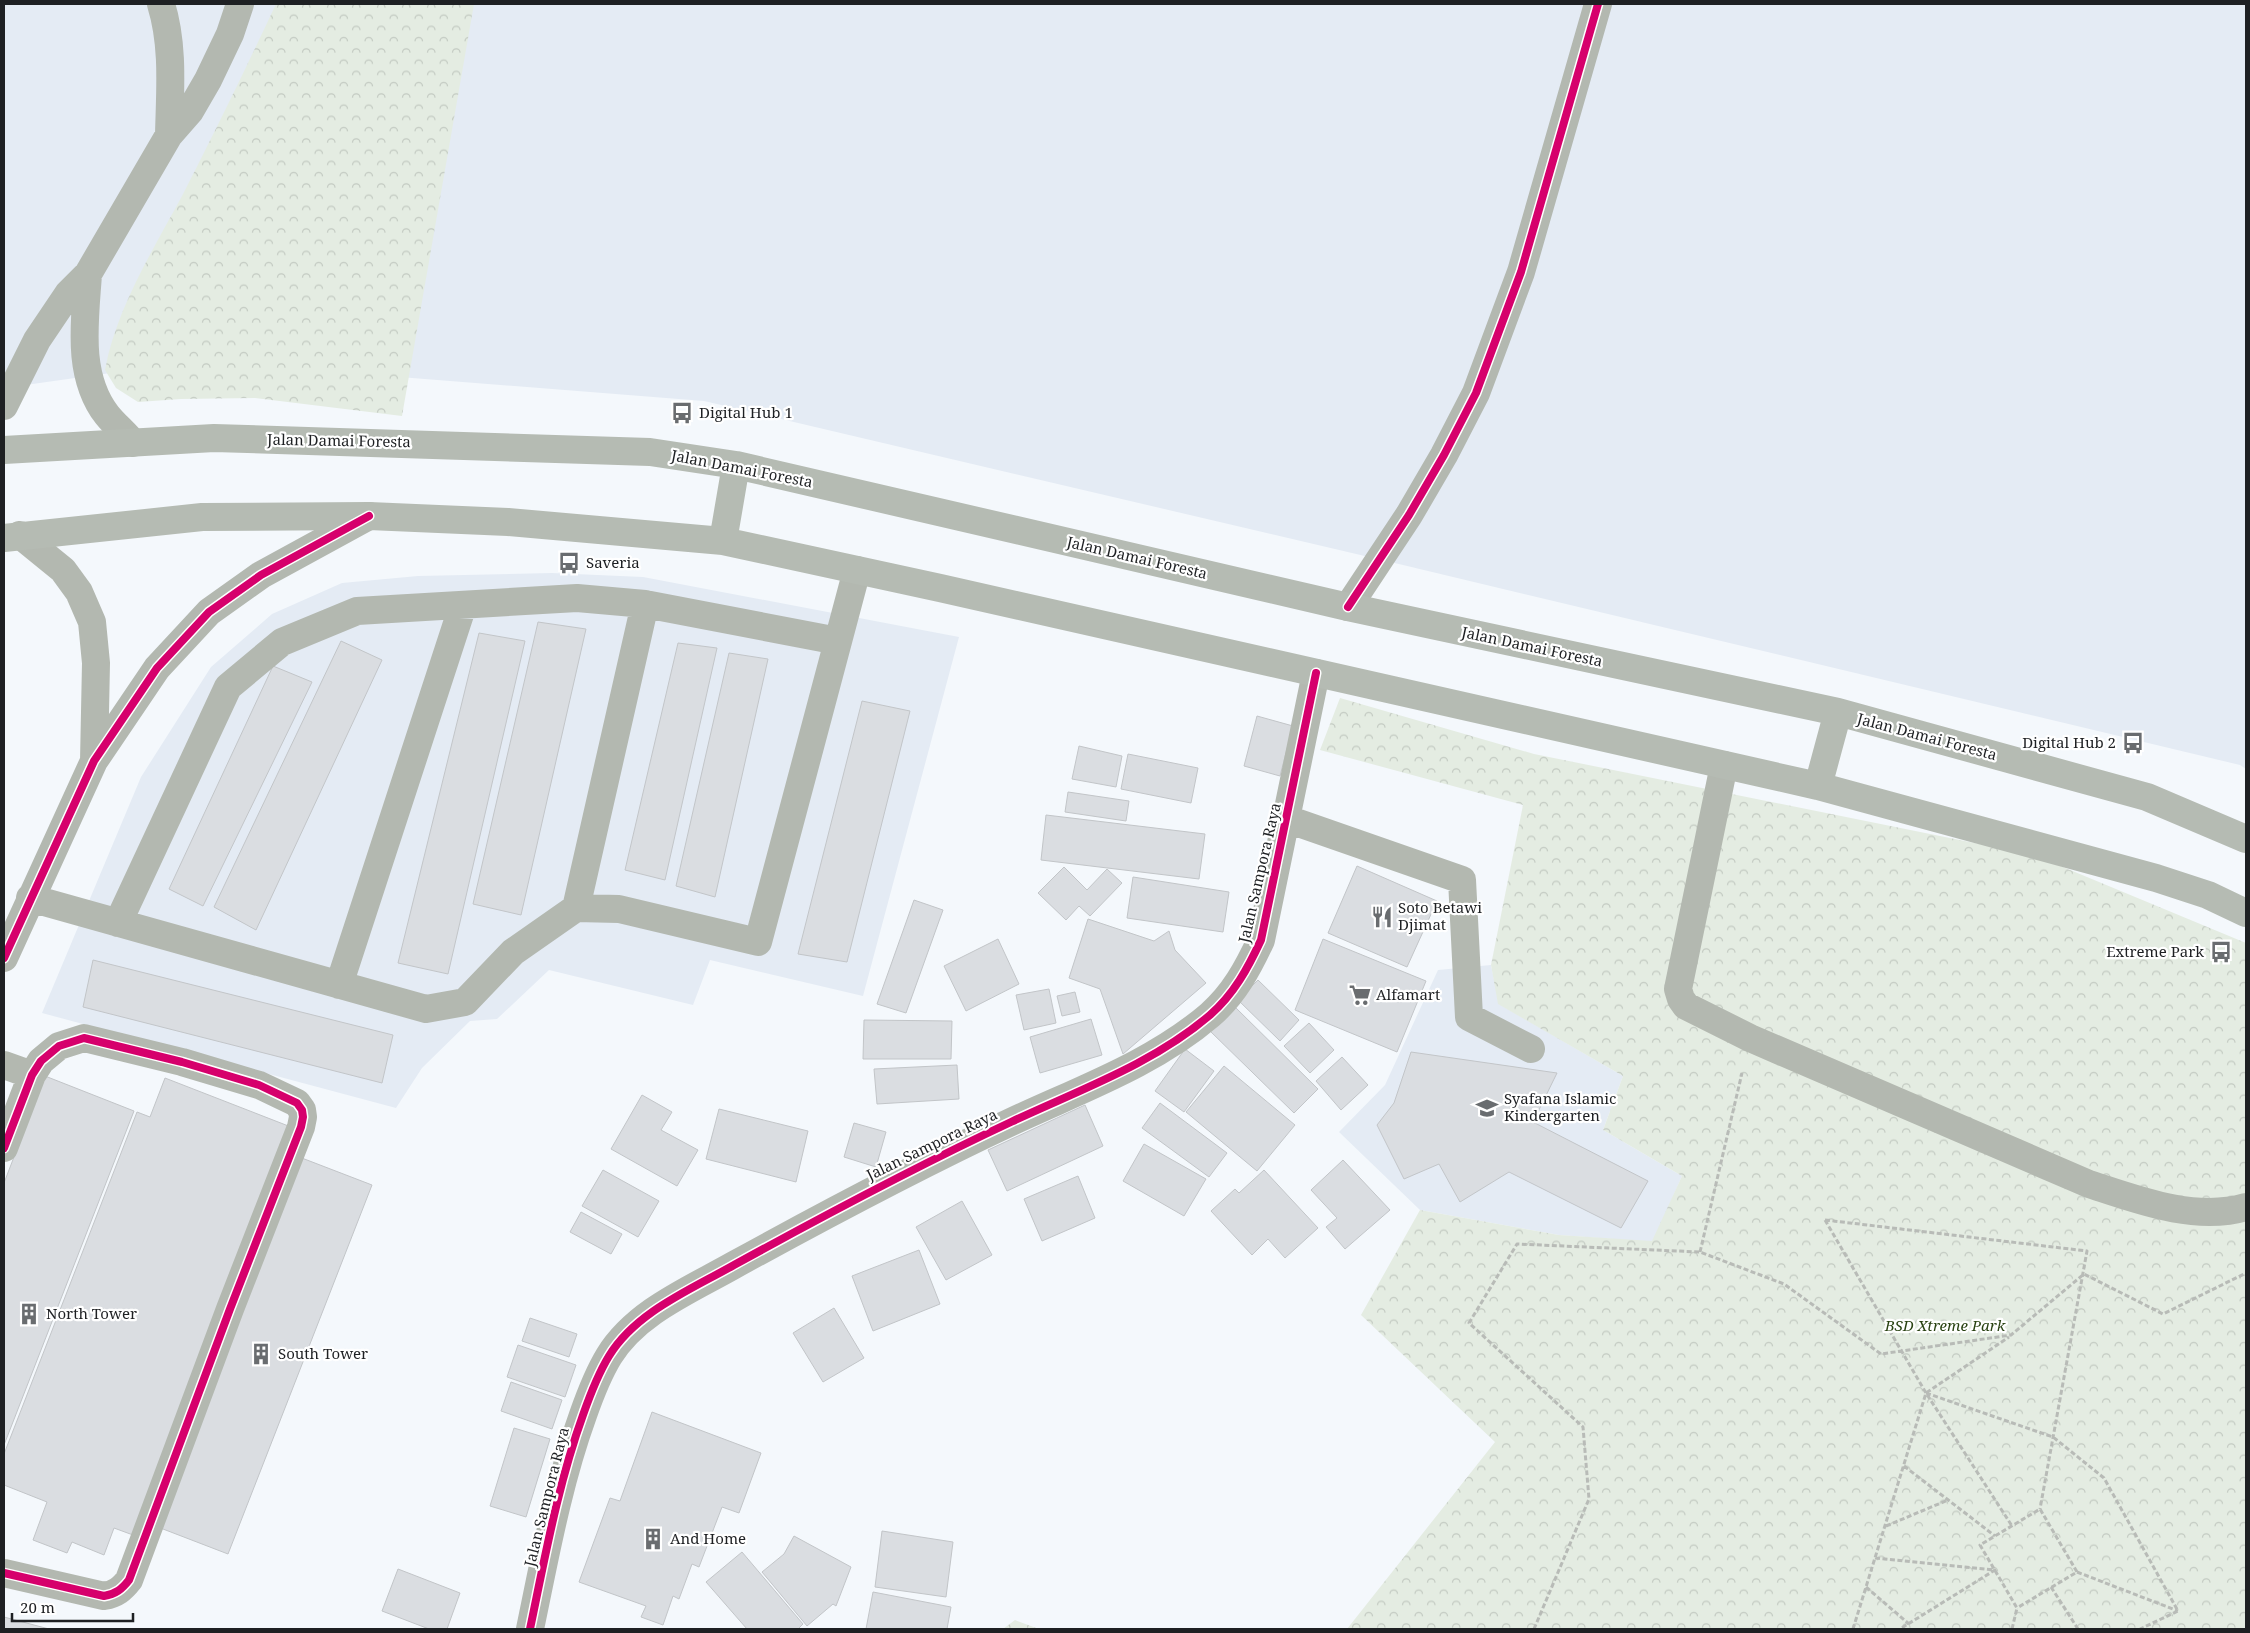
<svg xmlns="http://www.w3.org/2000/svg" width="2250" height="1633" font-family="'Noto Serif',serif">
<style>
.built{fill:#e4ebf4}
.forest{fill:url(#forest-crowns)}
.building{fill:#dadde1;stroke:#c2c5c8}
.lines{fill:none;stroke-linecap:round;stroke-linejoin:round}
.path{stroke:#b8bbb7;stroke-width:3;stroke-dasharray:5 2.5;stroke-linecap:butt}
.minor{stroke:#b3b8b0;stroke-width:28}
.major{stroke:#b5bbb3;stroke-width:28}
.cycleway-casing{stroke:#fff;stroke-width:11}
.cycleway{stroke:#d6006c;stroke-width:8}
.labels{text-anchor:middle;stroke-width:4.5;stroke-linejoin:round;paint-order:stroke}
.poi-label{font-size:15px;fill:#1e2023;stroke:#fff;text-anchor:start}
.street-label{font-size:15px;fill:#1e2023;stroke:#fff}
.park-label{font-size:15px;font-style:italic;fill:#294212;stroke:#fff}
</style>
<defs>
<pattern id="forest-crowns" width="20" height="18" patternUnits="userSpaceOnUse" patternTransform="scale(1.25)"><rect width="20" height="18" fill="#e4ece2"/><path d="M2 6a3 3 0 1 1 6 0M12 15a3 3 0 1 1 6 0" fill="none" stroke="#c3cac2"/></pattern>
</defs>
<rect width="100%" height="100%" fill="#f4f8fc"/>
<path class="built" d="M4,4h2242v765l-6,-4 -837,-200 -699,-164 -508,-40 -192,27z
M552,573l91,4 316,60 -96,359 -153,-36 -17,45 -144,-35 -52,49 -27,2 -48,47 -26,40 -354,-95 99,-236 70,-110 61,-53 70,-31 76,-7z
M1491,965l8,39 124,72 -20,54 79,46 -29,66 -94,-7 -139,-25 -81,-78 46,-47 53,-115z"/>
<path class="forest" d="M276,4h198l-72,412 -147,-18 -74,1 -43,3 -22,-14 -11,-18c11,-61 48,-120 77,-174 33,-64 64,-128 94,-192z
M1340,698l194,56 500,101 212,88v686h-899l148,-187 -134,-127 59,-105 139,25 93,6 30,-65 -79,-46 20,-54 -125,-72 -7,-39 32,-160 -203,-55z
M1015,1620l24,9h-36z"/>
<path class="building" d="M538,622l48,7 -65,286 -48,-11z
M479,633l46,8 -77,333 -50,-11z
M341,641l41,19 -126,270 -42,-23z
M678,643l39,5 -52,232 -40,-10z
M729,653l39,6 -53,238 -39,-11z
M273,666l39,16 -109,224 -34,-17z
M862,701l48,10 -63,251 -49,-8z
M1257,716l36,10 -13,50 -36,-10z
M1079,746l43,10 -6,31 -44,-8z
M1128,754l70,14 -7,35 -70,-14z
M1068,792l61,9 -3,20 -61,-9z
M1046,815l159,19 -6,45 -158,-19z
M1357,866l80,35 -30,66 -79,-34z
M1064,867l23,23 20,-21 15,14 -32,33 -11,-10 -13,14 -28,-27z
M1133,877l96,15 -6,40 -96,-14z
M914,900l29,10 -37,103 -29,-9z
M1088,919l66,22 15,-10 6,19 31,33 -83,71 -23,-65 -31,-11z
M998,939l21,45 -53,27 -22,-45z
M1323,939l103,42 -29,71 -102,-42z
M93,960l300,75 -11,48 -299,-76z
M1258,980l41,40 -19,21 -42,-41z
M1049,989l7,34 -32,7 -8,-35z
M1075,992l5,20 -18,4 -5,-20z
M1234,1006l84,83 -24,24 -84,-82z
M1091,1019l11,36 -62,18 -10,-36z
M864,1020l88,1 -1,38h-88z
M1309,1023l25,27 -24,23 -26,-27z
M1185,1049l29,22 -30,41 -29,-21z
M1411,1052l146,21 -24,49 115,59 -27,47 -112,-56 -49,30 -21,-38 -35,15 -27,-54 17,-22z
M1342,1057l26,28 -27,25 -25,-29z
M957,1065l2,34 -82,5 -3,-35z
M1224,1066l71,59 -38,46 -71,-59z
M45,1076l89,35 -130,334v-262z
M165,1078l126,49 -158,408 -19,-7 -10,27 -32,-13 -5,11 -34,-13 14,-38 -43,-17v-31l133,-342 13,5z
M642,1095l30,17 -11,18 37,20 -21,36 -66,-37z
M1160,1103l67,50 -18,24 -67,-49z
M1085,1105l18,41 -96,45 -19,-41z
M719,1109l89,22 -12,51 -90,-23z
M854,1123l32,9 -10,35 -32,-10z
M1144,1144l62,35 -22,37 -61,-35z
M294,1155l78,30 -144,369 -78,-30z
M1343,1160l47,50 -45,39 -19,-22 11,-9 -26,-28z
M603,1170l56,31 -21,36 -56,-31z
M1264,1170l54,58 -33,30 -17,-19 -16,16 -41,-44 24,-22 4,4z
M1078,1176l17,42 -53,23 -18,-42z
M962,1201l30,54 -46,25 -30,-53z
M581,1212l41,22 -11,20 -41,-22z
M919,1250l21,54 -67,27 -21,-55z
M834,1308l30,50 -41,24 -30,-49z
M530,1318l47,16 -8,23 -47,-16z
M518,1345l58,20 -11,32 -58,-20z
M511,1382l51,18 -10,29 -51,-18z
M652,1412l109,41 -22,60 -17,-6 -23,60 -7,-3 -13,35 -6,-3 -10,29 -22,-8 5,-11 -67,-24 31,-84 10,3z
M514,1428l36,11 -24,78 -36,-11z
M882,1531l71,11 -7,55 -71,-10z
M794,1536l57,31 -15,39 -3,-2 -26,22 -45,-54 22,-18z
M742,1552l61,72 -5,5h-51l-41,-47z
M398,1569l62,24 -13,36h-18l-47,-18z
M873,1592l78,15 -4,22h-81z
M4,1617l45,12h-45z"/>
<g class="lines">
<path class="path" d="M1825,1220l262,31 -47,258
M1825,1220l101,173 86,133
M1700,1252l42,-179
M1926,1393l127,44 51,41 74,133 -38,18
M1904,1466l91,70
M1886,1526l62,-26
M1875,1558l120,12 -95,59
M2077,1572l101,39
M1866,1587l43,37
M2051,1587l27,42
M1534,1629l55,-130 -6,-72 -114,-104 48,-79 183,8 84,32 97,70 130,-19 73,-61 79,40 83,-41
M1853,1629l73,-236 83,-56
M2012,1629l5,-21 -37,-63 60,-36 37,63 -60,36"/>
<path class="minor" d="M161,4c13,42 9,86 8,131
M88,274c-3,46 -12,101 19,141 8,10 18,18 26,28
M4,406l33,-66 31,-46 20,-20 81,-139 21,-24 18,-31 22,-46 10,-30
M20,535l43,35 16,22 13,30 4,41 -2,98
M1348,607l61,-92 35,-60 32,-62 45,-121 77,-268
M1724,765l-46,224 3,10 5,7 64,32 339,146c49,16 106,38 157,23
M1287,819l175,61 7,137 62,32
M30,898l396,111 39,-7 48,-50 63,-44 43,1 139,33 99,-372
M576,908l69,-304
M118,923l110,-236 54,-45 75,-31 220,-13 68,6 193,37
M4,958l90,-197 63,-93 52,-56 52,-37 108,-59
M339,985l124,-380
M4,1065l28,10
M4,1148l28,-73 9,-14 18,-15 25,-8 98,24 77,23 38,18 5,7 1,7 -2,10 -71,182 -101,271c-7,9 -13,14 -25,16l-100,-23
M530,1629c15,-72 28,-145 53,-214 7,-20 15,-41 26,-59 27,-44 81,-66 125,-91 91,-50 183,-99 277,-143 68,-32 142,-58 199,-107 24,-21 38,-47 51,-75l55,-267"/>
<path class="major" d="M4,450l210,-12 436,14 86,13 612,142 490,105 309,85 99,42
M4,538l198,-21 167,-1 139,6 215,19 217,47 878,198 338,92 52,17 38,18
M723,541l13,-76
M1818,786l20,-74"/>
<g class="cycleway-casing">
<path id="cycleway" d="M1348,607l61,-92 35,-60 32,-62 45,-121 77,-268
M4,958l90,-197 63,-93 52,-56 52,-37 108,-59
M4,1148l28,-73 9,-14 18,-15 25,-8 98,24 77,23 38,18 5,7 1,7 -2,10 -71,182 -101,271c-7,9 -13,14 -25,16l-100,-23
M530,1629c15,-72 28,-145 53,-214 7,-20 15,-41 26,-59 27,-44 81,-66 125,-91 91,-50 183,-99 277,-143 68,-32 142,-58 199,-107 24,-21 38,-47 51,-75l55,-267"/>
</g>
<use href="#cycleway" class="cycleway"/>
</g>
<defs>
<g id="bus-bare" transform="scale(1.725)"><path d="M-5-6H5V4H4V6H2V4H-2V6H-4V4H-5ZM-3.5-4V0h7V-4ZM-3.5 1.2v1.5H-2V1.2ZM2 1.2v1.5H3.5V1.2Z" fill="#696c6f" stroke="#fff" stroke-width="2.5" paint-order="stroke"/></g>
<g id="restaurant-bare" transform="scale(1.725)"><path d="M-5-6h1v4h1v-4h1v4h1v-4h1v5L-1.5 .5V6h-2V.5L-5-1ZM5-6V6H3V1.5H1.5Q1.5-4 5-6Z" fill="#696c6f" stroke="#fff" stroke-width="2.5" paint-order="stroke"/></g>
<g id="supermarket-bare" transform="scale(1.725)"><path d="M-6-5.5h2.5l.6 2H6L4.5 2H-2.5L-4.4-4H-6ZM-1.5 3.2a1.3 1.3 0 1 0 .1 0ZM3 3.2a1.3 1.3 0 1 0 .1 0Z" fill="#696c6f" stroke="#fff" stroke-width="2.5" paint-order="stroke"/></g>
<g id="school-bare" transform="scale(1.725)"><path d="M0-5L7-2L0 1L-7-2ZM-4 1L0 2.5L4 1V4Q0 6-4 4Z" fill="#696c6f" stroke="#fff" stroke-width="2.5" paint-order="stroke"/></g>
<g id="building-bare" transform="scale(1.725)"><path d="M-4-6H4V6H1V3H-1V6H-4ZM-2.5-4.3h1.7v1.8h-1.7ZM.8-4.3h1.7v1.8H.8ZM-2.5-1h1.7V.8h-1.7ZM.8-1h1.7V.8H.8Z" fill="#696c6f" stroke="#fff" stroke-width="2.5" paint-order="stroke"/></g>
</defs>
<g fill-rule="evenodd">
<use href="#bus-bare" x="682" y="413"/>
<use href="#bus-bare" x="569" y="563"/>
<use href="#bus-bare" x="2133" y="743"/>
<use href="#restaurant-bare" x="1382" y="917"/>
<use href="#bus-bare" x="2221" y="952"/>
<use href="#supermarket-bare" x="1360" y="995"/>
<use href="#school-bare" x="1487" y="1108"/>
<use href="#building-bare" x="29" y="1314"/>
<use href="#building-bare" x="261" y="1354"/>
<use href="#building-bare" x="653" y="1539"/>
</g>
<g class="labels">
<g class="poi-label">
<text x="699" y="418">Digital Hub 1</text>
<text x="586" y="568">Saveria</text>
<text x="2116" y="748" text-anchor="end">Digital Hub 2</text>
<text x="1398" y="913">Soto Betawi<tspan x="1398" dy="17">Djimat</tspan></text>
<text x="2204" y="957" text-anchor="end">Extreme Park</text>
<text x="1376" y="1000">Alfamart</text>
<text x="1504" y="1104">Syafana Islamic<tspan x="1504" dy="17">Kindergarten</tspan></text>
<text x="46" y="1319">North Tower</text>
<text x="278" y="1359">South Tower</text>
<text x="670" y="1544">And Home</text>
</g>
<g class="street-label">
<text transform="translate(339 441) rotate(1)" y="5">Jalan Damai Foresta</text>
<text transform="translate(742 469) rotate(11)" y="5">Jalan Damai Foresta</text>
<text transform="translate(1137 558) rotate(13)" y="5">Jalan Damai Foresta</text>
<text transform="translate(1532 647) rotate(12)" y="5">Jalan Damai Foresta</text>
<text transform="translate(1927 737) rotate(15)" y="5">Jalan Damai Foresta</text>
<text transform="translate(1260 873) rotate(-77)" y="5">Jalan Sampora Raya</text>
<text transform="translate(932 1145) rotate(-26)" y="5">Jalan Sampora Raya</text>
<text transform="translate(547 1497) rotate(-76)" y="5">Jalan Sampora Raya</text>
</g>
<g class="park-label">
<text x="1945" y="1331">BSD Xtreme Park</text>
</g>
</g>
<rect width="2250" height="1633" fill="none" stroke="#1e2023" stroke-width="10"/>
<path d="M12 1613v8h121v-8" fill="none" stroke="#1e2023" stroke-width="2.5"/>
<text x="20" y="1613" font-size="15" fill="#1e2023" stroke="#ffffff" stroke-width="4" paint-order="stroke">20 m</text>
</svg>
